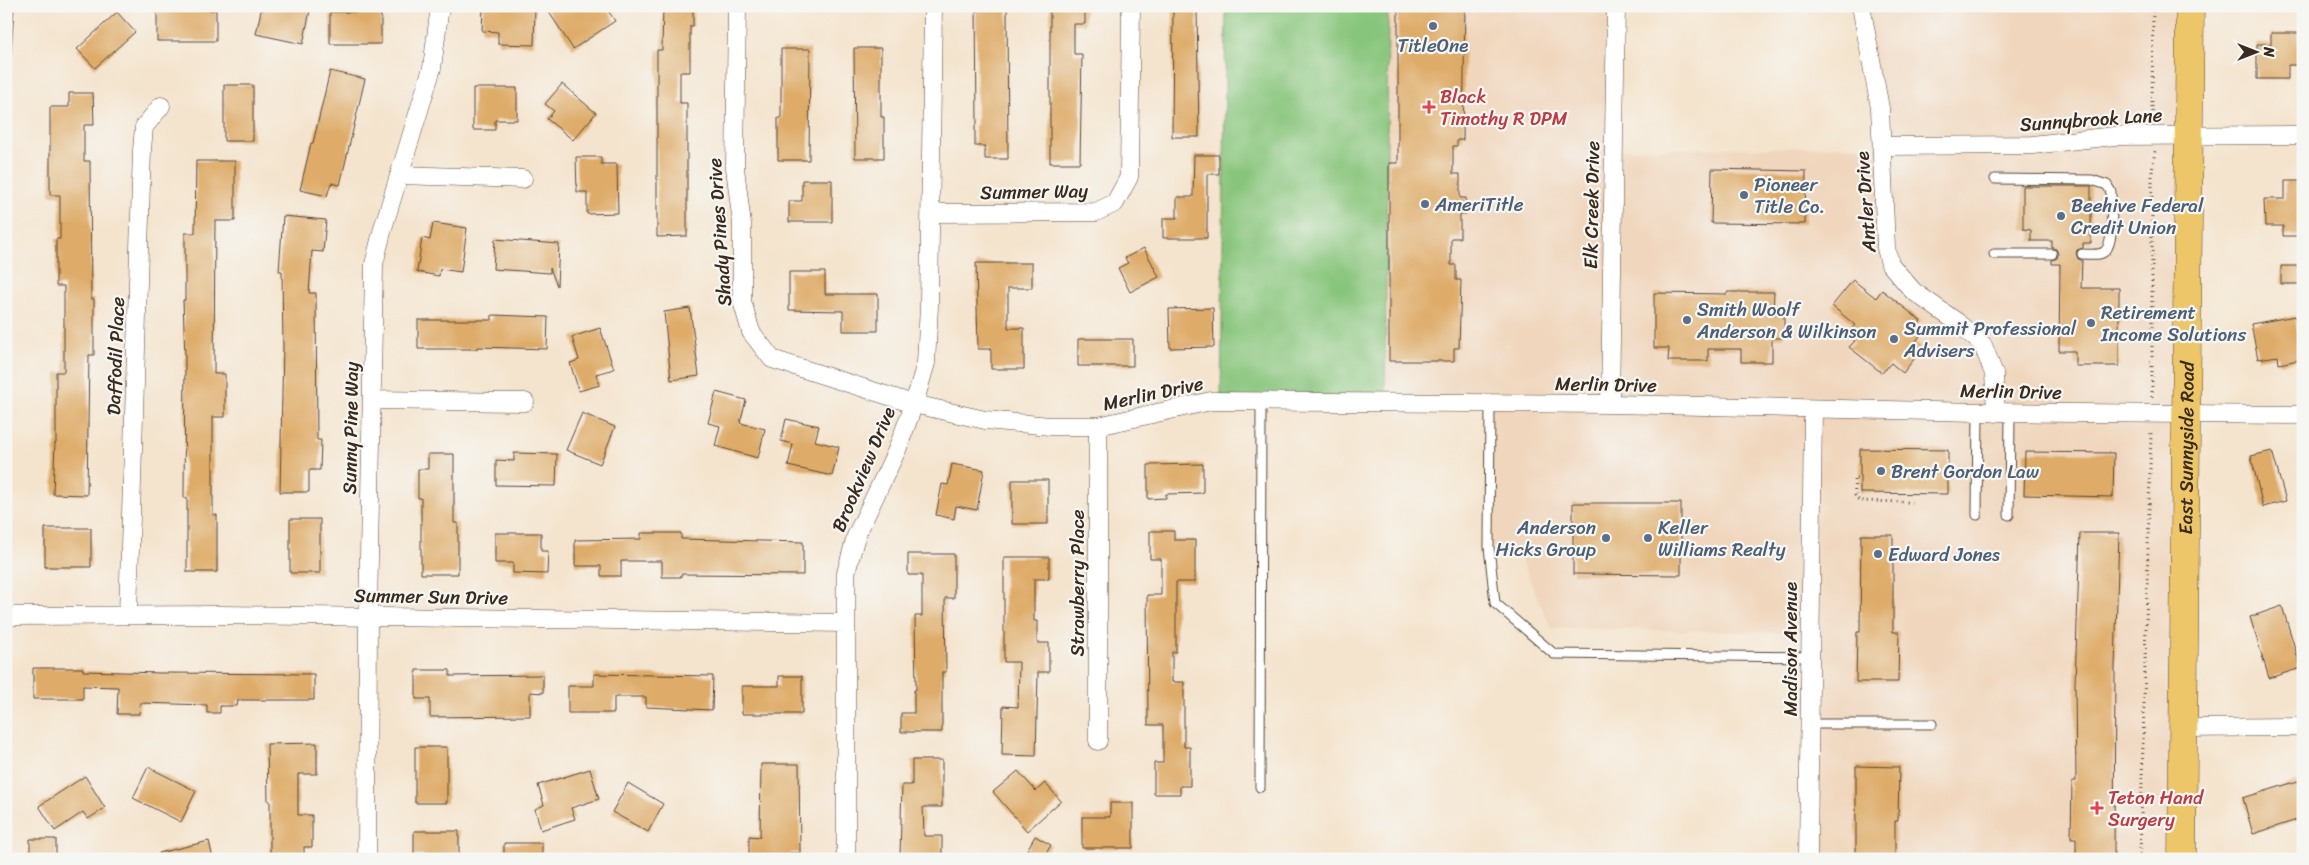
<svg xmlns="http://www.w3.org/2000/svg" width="2309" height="865" font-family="Sriracha,sans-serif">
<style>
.built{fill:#f0d6bc}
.green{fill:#88c57b;stroke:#62784c}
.building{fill:#deab67}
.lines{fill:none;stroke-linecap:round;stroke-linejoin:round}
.service-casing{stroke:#574638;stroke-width:11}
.minor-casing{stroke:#574638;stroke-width:19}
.primary-casing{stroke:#574638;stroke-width:29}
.path{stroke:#574638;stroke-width:3;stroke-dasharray:1 4;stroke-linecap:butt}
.service{stroke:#fff;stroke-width:9}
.minor{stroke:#fff;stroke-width:18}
.primary{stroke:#ecc669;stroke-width:28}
.service-dot{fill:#5c6f8a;stroke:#f6f6f2;stroke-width:2}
.health-dot{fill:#e0444e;stroke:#f6f6f2;stroke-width:2}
.labels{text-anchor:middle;stroke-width:4.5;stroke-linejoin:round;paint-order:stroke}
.service-label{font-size:19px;fill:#4e5e75;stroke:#f6f6f2;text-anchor:start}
.health-label{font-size:19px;fill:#be3a42;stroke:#f6f6f2;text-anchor:start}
.street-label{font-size:19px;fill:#3b2a1e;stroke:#f6f6f2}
</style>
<rect width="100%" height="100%" fill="#f6f6f2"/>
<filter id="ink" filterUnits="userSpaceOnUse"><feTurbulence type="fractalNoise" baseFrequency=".02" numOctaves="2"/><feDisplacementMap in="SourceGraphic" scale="10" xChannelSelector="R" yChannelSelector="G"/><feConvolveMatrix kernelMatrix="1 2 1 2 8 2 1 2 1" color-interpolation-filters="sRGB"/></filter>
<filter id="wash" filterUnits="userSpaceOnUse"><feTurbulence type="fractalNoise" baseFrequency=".0096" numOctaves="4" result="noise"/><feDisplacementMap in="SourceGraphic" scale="20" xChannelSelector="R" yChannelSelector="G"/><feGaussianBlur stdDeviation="1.12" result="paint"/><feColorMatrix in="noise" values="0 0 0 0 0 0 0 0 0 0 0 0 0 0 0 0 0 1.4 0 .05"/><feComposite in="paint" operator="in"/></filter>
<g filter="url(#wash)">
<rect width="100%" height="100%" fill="#f4e4ce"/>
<path class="built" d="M1388,6h227l-2,144 269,-4 -21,-140h329l-8,853h-374l3,-226 -260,-5 -35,-79 -27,-2 1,-143 -105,-1z"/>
<path class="green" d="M1226,6h162l-3,397 -164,-1z"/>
<g id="blocks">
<path class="building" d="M262,6h49l-8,38 -47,-10z
M483,6l52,1 -1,38 -36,-1v-12l-16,-1z
M545,6h60l10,15 -42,28z
M663,6h30v20h-3v46h-10v31h7v133l-30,1v-187h5z
M976,6h31l1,153h-23v-13h-10v-21h2z
M1050,6h35v18h-11v30h8l-2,109h-30z
M1398,6h67l-2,134h-6v6h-4v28h7v24h6v16h-6v24h-9v27h5v15h5l-2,68h-5v13h-65v-198h9z
M157,10h59v31h-59z
M1173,10h24l2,127h-27z
M117,12l18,20 -40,36 -18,-19z
M330,12h51v32h-51z
M2271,33h32v32h-15v14h-31v-35h14z
M854,48h27v69h3v41h-29z
M781,49h29l-1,111h-31v-42h3z
M330,71l35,8 -25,106 -9,-2 -4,13 -27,-6 11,-47h2z
M562,84l34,29 -23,27 -26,-21 7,-8 -9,-7z
M224,85h29v56h-29z
M473,88h44v32h-22v10h-22z
M69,93h24l1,32h-10v36h6l1,138h3v56h-5l-2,140 -34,-1 2,-51h1v-71h8v-86h-8v-47h4v-44h-10v-88h19z
M1194,155h25v19h-12v64h-44v-20h14v-21h16z
M576,157h25v7h16l1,49 -31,1v-22h-10z
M196,161h39v60h-20l-1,153h11v43h-12v98h4v57h-30v-74h-3l1,-140 -2,-58h2v-67h10z
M1712,169l94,2 -1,53 -94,-1z
M802,180h30v42h-43v-21h13z
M2285,181h18v55h-20v-10h-18l-1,-27h21z
M2023,186h68v57h-8v5l-6,2 -1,4 2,5 4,1 -1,28h38v78h-44v-15h-16l1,-87h-8v-4l5,-2 1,-4 -2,-5 -4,-1v-7h-21v-11l-8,-1z
M283,216l43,4 -3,32 -11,-1 -3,42h7l1,147h4l-1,30h-11v22h-29l3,-146 -1,-75h-3z
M433,223l34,5 -6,44 -21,-3 -1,7 -22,-4 5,-34 8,2z
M495,239l64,5 -2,42 -7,-18v5l-57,-4z
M1144,248l15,29 -29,15 -12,-24 10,-5 -3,-5z
M976,263h56v25h-24v40h16v41h-33v-20h-13z
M2281,266h22v18h-22z
M789,272h36v22h53v37h-35v-20l-54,-1z
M1853,280l23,18 6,-8 39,31 -6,7 6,6 -6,9 7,6 -19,24 -12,-10 -9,10 -33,-26 6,-6 -8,-6 8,-10 -23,-19z
M1727,292h47l-1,22h11v24h-12v24h-31v-13h-33v12h-40l1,-13h-15v-55l73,1z
M690,308l9,68 -28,4 -7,-68z
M1213,308l1,39 -44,1 -1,-39z
M492,315l56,2 -1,32 -70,-2v2h-59v-29h74z
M2295,316l8,43 -24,5 -1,-8 -20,3 -7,-35z
M600,328l14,41 -18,5 4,11 -21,6 -9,-28 9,-3 -7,-23z
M1078,339h55v27h-55z
M716,392l30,8 -6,23 25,6 -7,29 -43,-12 5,-20 -12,-3z
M582,413l33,14 -15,37 -34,-14z
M786,419l33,7 -4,15 24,6 -7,29 -44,-10 5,-22 -12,-3z
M1860,449l88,1v44l-88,-1z
M2272,451l14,50 -23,6 -12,-51z
M2025,452l89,1 -1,44 -89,-2z
M514,453l43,1 -1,32 -60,-1v-25l18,1z
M428,454h26v69h4v51h-37v-76h-3v-29h10z
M952,464l32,6 -7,40 -21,-4 -2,13 -18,-4 6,-31 6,1z
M1203,464v29l-37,1v4l-18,1v-34z
M1012,480h36v44h-36z
M1573,503h108v72l-108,-1z
M290,519h30v54h-30z
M45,528h46v39h-46z
M1150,531h24v9h21v42h-19v70h-4v30h12v65h6v39h-10v8h-26v-31h9v-38h-15l-1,-130h14v-36h-11z
M495,533h46v18h7l-1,23 -34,-1v-10h-18z
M641,533h40v6l122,3v33l-122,-1v3h-19v-16h-41v15h-20v-10h-26v-26l66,-1z
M2080,533h39l-4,134 -1,192h-38v-21h-5l1,-57h4l-1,-97z
M1861,535h32v97h6l-1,50h-42l1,-50h3z
M908,554h46v44h-9l1,74h-4v60h-41v-19h13v-23h2l-1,-74h7v-41h-14z
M1004,557h45v22h-15v42h3v22h12v29h-11l-2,84 -34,-1 1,-49 15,1 1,-45h-15z
M2282,606l19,62 -32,10 -19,-61z
M33,668h50v3l78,2 153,1v26h-76l-1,6h-17v7h-13v-8l-67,-2 -1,11h-22l1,-27 -35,-1v13h-50z
M416,670h34v6l93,-1v18l-13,-1v24l-100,1v-18h-14z
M594,674l119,2 -1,34 -66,-3v-10h-32v16h-46v-27h26z
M779,676h23v38h-60v-28h37z
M317,743v31h-19v41h14v32h-8v12h-34v-58h-2l-1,-57z
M415,747h32v56h-32z
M912,760h30v47h-19l1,29h18v23h-31v-3h-11l2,-71h10z
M761,764h38l1,89h-10v6h-30v-3h-11v-20l11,1z
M1856,766l43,1 -1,54h-3v38h-39z
M148,767l48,24 -15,31 -48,-24z
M590,769l9,30 -28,9 4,11 -34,11 -6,-21 9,-4 -6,-20z
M1018,771l18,20 9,-8 16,18 -34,30 -34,-39z
M85,776l20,32 -17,11 -5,-7 -28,19 -16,-25z
M2298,781l5,15v22l-50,16 -10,-36z
M628,783l35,21 -15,28 -36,-20z
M1110,803h23v45h-51v-31h28z
M414,831h45v28h-36v-4h-9z
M1035,836l16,9 -8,14h-21z
M30,839h26v20h-26z
M209,841l4,18h-53l-1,-6z
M504,843h38v16h-38z"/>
</g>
</g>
<g filter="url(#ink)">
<use href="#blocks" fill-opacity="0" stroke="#574638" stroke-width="1"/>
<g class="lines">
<g class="service-casing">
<path id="service" d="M6,54l3,-48
M1995,179l97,1 15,5 4,7c0,14 4,50 -6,59 -5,5 -15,3 -23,3
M1994,254h58
M1490,403l-1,144 6,56 59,51 257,3
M1977,515l1,-103
M2009,515l1,-102
M1811,724h121
M1260,787l1,-385"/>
</g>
<g class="minor-casing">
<path id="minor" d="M737,6l-2,162 7,56v77l9,31 21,27 142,45 71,16 65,6h48l113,-25 399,3 368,8 325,3
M1861,6l19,102 6,140 4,16 23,27 44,31 26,23 11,29 2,39
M1883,146l149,-1 82,-9 189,-1
M399,175l124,4
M931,213l165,-1 19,-9 14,-26 2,-171
M373,400l152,2
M1610,404l6,-398
M128,614l14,-464 2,-23 17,-21
M14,616l206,-1 626,8
M2182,728l121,-1
M1098,741v-315
M367,859l1,-243 6,-352 9,-36 49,-160 8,-62
M846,859v-286l10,-37 41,-86 17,-46 12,-41 3,-57 4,-300
M1808,859l5,-450"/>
</g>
<g class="primary-casing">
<g id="primary">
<path id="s1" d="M2182,859l8,-853"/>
</g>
</g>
<path class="path" d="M2153,6l-1,102 3,12
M2152,397v-227l3,-19
M1857,478h-3l1,17 4,6 53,1
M2140,859l11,-428"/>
<use href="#service" class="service"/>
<use href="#minor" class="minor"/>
<use href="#primary" class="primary"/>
</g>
</g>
<g class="service-dot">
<circle cx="1433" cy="26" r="5"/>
<circle cx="1744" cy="195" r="5"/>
<circle cx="1425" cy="204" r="5"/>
<circle cx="2061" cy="216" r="5"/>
<circle cx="1687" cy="320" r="5"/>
<circle cx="2091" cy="323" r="5"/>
<circle cx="1894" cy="339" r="5"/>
<circle cx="1881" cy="471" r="5"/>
<circle cx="1606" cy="538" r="5"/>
<circle cx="1648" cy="538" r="5"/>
<circle cx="1878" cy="554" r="5"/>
</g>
<g class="health-dot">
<path d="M1426.5 99.5h5v5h5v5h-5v5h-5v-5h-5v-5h5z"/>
<path d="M2094.5 800.5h5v5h5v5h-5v5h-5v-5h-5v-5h5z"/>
</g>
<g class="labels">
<g class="service-label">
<text x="1433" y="52" text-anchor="middle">TitleOne</text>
<text x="1754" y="191">Pioneer<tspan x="1754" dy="22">Title Co.</tspan></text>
<text x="1435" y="211">AmeriTitle</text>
<text x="2071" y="212">Beehive Federal<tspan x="2071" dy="22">Credit Union</tspan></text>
<text x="1697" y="316">Smith Woolf<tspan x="1697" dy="22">Anderson &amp; Wilkinson</tspan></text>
<text x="2101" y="319">Retirement<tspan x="2101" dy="22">Income Solutions</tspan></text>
<text x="1904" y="335">Summit Professional<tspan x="1904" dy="22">Advisers</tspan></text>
<text x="1891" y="478">Brent Gordon Law</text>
<text x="1596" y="534" text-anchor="end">Anderson<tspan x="1596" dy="22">Hicks Group</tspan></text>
<text x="1658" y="534">Keller<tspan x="1658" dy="22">Williams Realty</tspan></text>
<text x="1888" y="561">Edward Jones</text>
</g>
<g class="health-label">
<text x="1440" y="103">Black<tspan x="1440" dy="22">Timothy R DPM</tspan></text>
<text x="2108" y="804">Teton Hand<tspan x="2108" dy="22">Surgery</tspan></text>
</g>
<g class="street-label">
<text transform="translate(2091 119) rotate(-4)" y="7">Sunnybrook Lane</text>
<text transform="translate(1034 191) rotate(-1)" y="7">Summer Way</text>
<text transform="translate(1865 202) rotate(-94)" y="7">Antler Drive</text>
<text transform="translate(1591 205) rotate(-89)" y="7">Elk Creek Drive</text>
<text transform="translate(719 232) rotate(-94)" y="7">Shady Pines Drive</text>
<text transform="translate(115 356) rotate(-88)" y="7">Daffodil Place</text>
<text transform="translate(1606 384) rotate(1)" y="7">Merlin Drive</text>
<text transform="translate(2011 391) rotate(1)" y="7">Merlin Drive</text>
<text transform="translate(1153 393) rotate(-12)" y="7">Merlin Drive</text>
<text transform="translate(350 428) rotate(-89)" y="7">Sunny Pine Way</text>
<text dy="7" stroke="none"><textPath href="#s1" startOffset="411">East Sunnyside Road</textPath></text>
<text transform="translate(863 469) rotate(-67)" y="7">Brookview Drive</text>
<text transform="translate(1077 583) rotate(-90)" y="7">Strawberry Place</text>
<text transform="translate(431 596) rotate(1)" y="7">Summer Sun Drive</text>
<text transform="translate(1790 649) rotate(-90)" y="7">Madison Avenue</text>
</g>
</g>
<rect width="2309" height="865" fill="none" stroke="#f6f6f2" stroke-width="25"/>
<g transform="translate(2256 52) rotate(90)" stroke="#f6f6f2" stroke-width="4" paint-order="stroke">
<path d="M0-4L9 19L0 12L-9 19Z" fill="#3b2a1e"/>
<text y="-8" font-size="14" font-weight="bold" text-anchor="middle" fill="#3b2a1e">N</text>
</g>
</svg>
